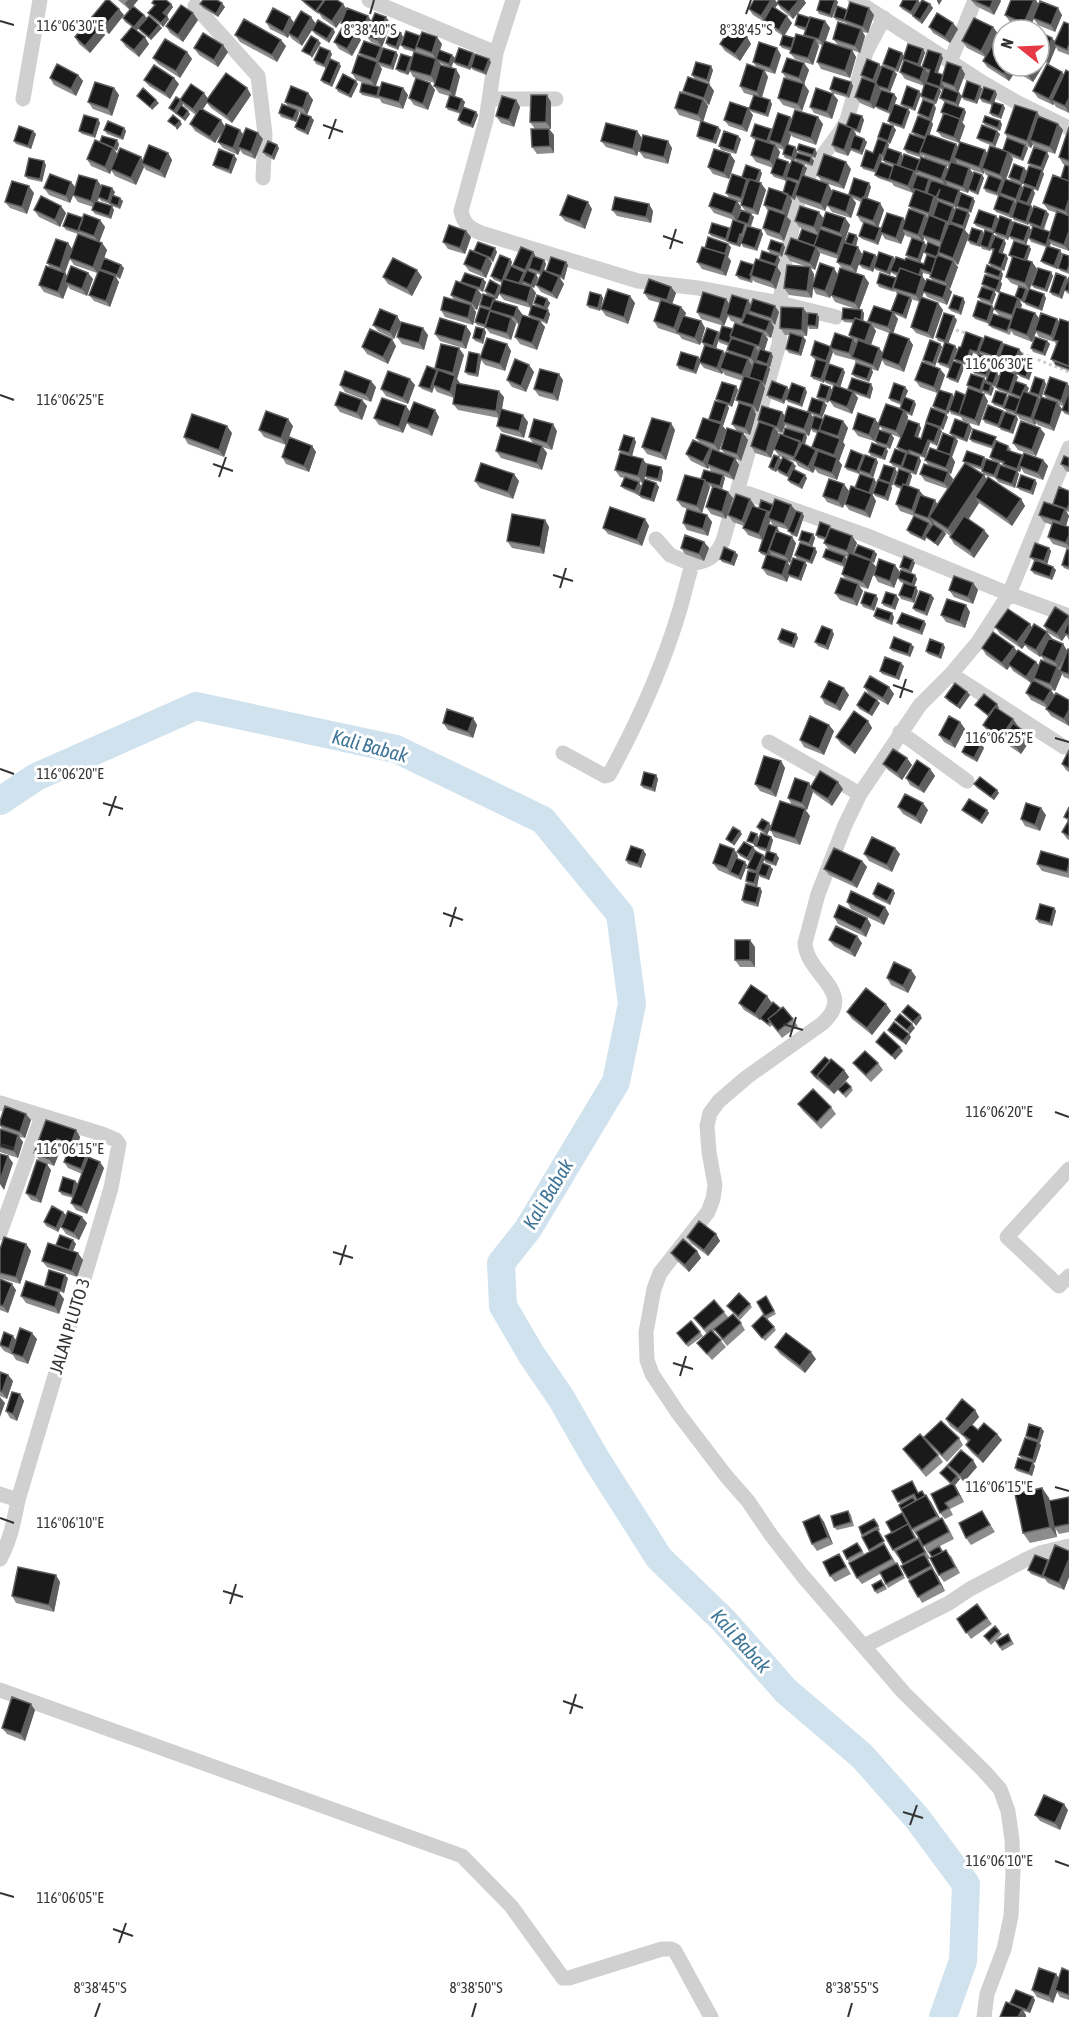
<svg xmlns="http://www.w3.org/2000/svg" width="1069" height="2017" font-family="'Asap Condensed',sans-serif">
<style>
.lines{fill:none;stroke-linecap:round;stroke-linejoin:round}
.river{stroke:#cfe2ee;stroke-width:28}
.path{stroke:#cdcdcd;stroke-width:3;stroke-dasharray:3 3;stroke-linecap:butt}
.minor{stroke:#d0d0d0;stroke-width:15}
.wall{fill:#8c8c8c;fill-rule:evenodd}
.shaded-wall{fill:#5f5f5f}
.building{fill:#1a1a1a;stroke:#5f5f5f;stroke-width:1.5}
.ticks{fill:none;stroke:#333;stroke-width:2}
.labels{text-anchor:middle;stroke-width:6;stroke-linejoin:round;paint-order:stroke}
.street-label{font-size:18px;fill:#333;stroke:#fff}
.water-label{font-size:20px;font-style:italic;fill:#3f7597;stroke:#fff}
.ticks-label{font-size:15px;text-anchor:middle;fill:#333;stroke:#fff;stroke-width:6;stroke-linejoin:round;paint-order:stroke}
</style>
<rect width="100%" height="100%" fill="#fff"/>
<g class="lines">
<path class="river" d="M0,801l36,-24 160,-71 200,43 147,71 77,94 12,90 -16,78 -88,147 -27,34 2,43 28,48 30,44 35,61 63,99 65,63 62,70 76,65 55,62 49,66 -3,77 -20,56"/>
<path class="path" d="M956,330l13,4
M1021,353l48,19"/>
<path class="minor" d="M369,0l127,53
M513,0l-17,53 -10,67 -25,91c3,13 8,17 20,22l157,48 60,7 82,15 56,14
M855,0l130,84 33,19 51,25
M195,6l63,70 7,58 -2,44
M950,62l25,-62
M23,99l17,-99
M493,99h63
M738,490l127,45 144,59 60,22
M656,539l14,16 22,9
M951,674l113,73
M900,732l67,49
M769,742l91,52
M563,753l42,23 4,-1c29,-53 54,-109 71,-166 4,-15 8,-30 12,-45 16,-3 24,-7 31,-23l56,-197 2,-26 -1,-15 5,-42 14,-64 13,-27 28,-38 7,-12 19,-68 18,-34
M0,1103l102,31 14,6 3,4 -8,44 -93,312c-4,21 -8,41 -18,59
M1069,1169l-62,68 52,49 10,-10
M0,1233l42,-117
M0,1494l18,6
M864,1646l85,-43 21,-14 57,-30 13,-6 29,-7
M0,1690l462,166 49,50 52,72h6l93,-29h9l4,2 36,66
M984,2017l3,-23 17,-45 7,-33 2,-45 -1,-31 -4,-29 -8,-22 -17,-19 -79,-77 -102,-118 -31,-40 -23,-34 -22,-25 -48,-63 -26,-39 -5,-14 -1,-28 8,-43 6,-16 48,-61 5,-13 2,-14 -6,-33 -2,-26 3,-13 9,-12 28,-24 76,-54c34,-32 -16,-47 -18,-80l13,-49 27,-69 15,-31 60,-89 31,-31 27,-32 31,-48 60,-146"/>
</g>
<path class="wall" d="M118,0h20l-5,6 14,12 12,7 3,3 -11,12 -10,-8 -3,-4 -1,3 12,13 -10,13 -13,-10 -5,-7 11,-13 -7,-5 -2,-4 7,-8z
M302,0l22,2 23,8 25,11 19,3 -9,23 -11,-5 -4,-5 -11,-3 5,6 -9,16 -13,-7 -5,-7 10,-15 -3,-4 3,-7 -8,12 -14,-10 -3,-5 -1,1 -13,-10z
M754,0h21l3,4 -3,4 17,15 -7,12 10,4 11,-2 -2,-2 2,-4 -8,-3 -3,-3 15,-7 15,3 5,7 -5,14 27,8 4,7 -6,21 -29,-9 -4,-7 5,-17 -4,-1 1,2 -6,19 -18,-6 -5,-6 1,-2 -9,-3 -2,-3 3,-9 -15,-10 -2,-3 -13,-8 -4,-6z
M777,0h27l2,3 -13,16 -12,-10 -4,-6 1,-2z
M820,0h16l2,2 -6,16 -13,-4 -2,-4z
M971,0h29l1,1 -7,14 -18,-9z
M152,3l19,1 2,3 -7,9 3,3 -6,8 -12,-10 -3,-4 6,-7z
M920,3l10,1 3,4 -11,16 -7,-5 -2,-3 -11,-7 -2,-3z
M200,4l25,3 -7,10 -15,-9z
M1039,4l23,11 -7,17 -17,-7 -4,-6 -4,9 -4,1 -16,-7 -5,-7z
M847,10l27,5 -6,18 -6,-1 3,4 -5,17 -22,-8 -5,-6 14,-14 -1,-2 -10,-3 -2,-3z
M124,15l-15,19 -12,-10 -5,-7z
M198,20l-15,22 -13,-9 -4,-7z
M266,22h28l8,24 -10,-7 -3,-4 -1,3 -18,-9z
M1069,24v31l-11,-4 -2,-4 -7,17 -10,-4v-28l13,6 3,3z
M929,27l29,2 -8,14 -17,-10z
M993,27l5,7 -7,13 12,19h36v-5l4,5 -10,16 -13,-8 -3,-5 -8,12 -22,-14 -4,-6 2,-4 -18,-9 -5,-7z
M100,28l5,7 -15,18 -11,-9 -4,-7z
M333,29l2,3 -6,11 -14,-9 -3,-4z
M235,35l51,11 -9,16 -37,-20z
M403,37l-5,13 -10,-4 -2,-3z
M747,37l4,7 -11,17 -15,-10 -5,-7z
M442,44l-2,6 12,5 3,3 -4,10 -12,-5 2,2 19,11 -5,21 7,2 3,3 -4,10h15l2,3 -5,13 -12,-4 -3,-4 3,-6 -13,-4 -2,-3 3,-11 -10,-3 -5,-7 1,-3 -22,-6 -3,-6 -2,4 -9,-3 -3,-3 16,-11 2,-6 -10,-3 -3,-4z
M381,47l1,2 14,3 2,3 -5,15 -13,-4 -2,-3 4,6 -6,17 4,2h23l5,7 -5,14 -21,-6 -3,-5v1l-17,-4 -2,-3 10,-7 -14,-5 -4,-7 9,-18 -2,-2z
M194,48l34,4 -10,15 -19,-12z
M923,49l2,4 -5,13 2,1 21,-9 -5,15 5,2 22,-1 -7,18 4,4 -4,11 -15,-6 -3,-3 5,-11 -1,-1 -1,4 -4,-1 2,2 -5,13 -13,-4 -2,-4 3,-10 -19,-7 -5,-7 4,-12 -1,-1 -5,13 -4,-1 3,3 -7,18 -10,-3 14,5 3,4 -3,6 14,5 2,3 -6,17 -14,-5 -2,-3 2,-7 -12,-5 -3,-3 -1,3 -14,-6 -5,-6 8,-19 -2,-3 18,-11 2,3 -5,16 9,-16 -2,-3z
M330,51l2,3 -2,5 11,7 -9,21 -9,-4 -2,-3 5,-12 -10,-4 -2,-4z
M187,52l5,7 -12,19 -22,-14 -5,-6z
M781,55l-6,19 -10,-3 3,6 -6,21 10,6 -4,13 -16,-5 -3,-3 5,-13 -10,-3 -4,-7 17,-18 -4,-6z
M454,62h37l-5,13 -13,-5 -2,-3 -1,3 -14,-5z
M804,63l5,7 -5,14 5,7 -7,20 -19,-6 -5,-7 8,-20 -4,-6z
M713,70l-4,13 -14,-4 -3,-4z
M1069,72v41l-13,-6 -2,-3 -1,1 -15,-7 -5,-7z
M78,75l5,6 -7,15 -22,-11 -4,-7z
M144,80l35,4 -9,15 -21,-13z
M851,82l2,4 -4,12 -17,-5 -2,-4z
M430,83l5,7 -7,20 -14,-5 -5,-7z
M358,84l-7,14 -13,-6 -2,-4z
M709,84l5,7 -5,14 -3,-1 2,2 -5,16 18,8 -5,14 -17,-5 -2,-3 4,-14 -22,-7 -4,-7 11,-14 -3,-3z
M980,86l2,3 -5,15 -13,-4 -2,-3z
M114,88l5,7 -7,21 -19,-7 -5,-7z
M247,88l4,7 -19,28 -21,-15 -4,-5 -4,6 22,17 18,8 20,5 -8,20 -12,-5 -3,-4 -2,5 -15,-7 -5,-6 4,-11 -7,12 -20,-12 -5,-7 6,-9 -11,-8 -2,-3 -1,2 8,8 -5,7 -13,-10 -3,-3 11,-8 28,-2z
M919,91l2,3 -6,17 -11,-4 -3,-3z
M995,91l2,3 -3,8 9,3 2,3 -4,11 -9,-3 -2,-3 2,-8 -10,-3 -2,-4z
M308,93l5,7 -6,15 -9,-3 1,1 -3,9 -15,-5 -2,-4 10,-6 -4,-5z
M833,94l5,6 -6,19 -18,-6 -4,-6z
M516,100l4,7 -6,20 -13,-4 -5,-7z
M551,102v27h-2l5,6v18l-17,1 -5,-7 3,-18 -5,-7z
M936,108l-4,13 -12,-4 -2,-4z
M964,109l2,3 -4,10 3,4 -6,17 -17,-6 -5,-6 6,-16 -2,-3z
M1037,112l3,5 18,7 5,6 -8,24 -21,-7 -1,-3 -2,4 -5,-2 2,2 -5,13 -11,-4 1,2 -7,21 15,5 2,3 12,5 -5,13 3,2 13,3 3,3 -5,16 6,2 7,-19 -9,-3 -5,-7 26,-37v85l-17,-6 -1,-2 -2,3 11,4 2,4 -5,15 -13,-5 -3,-3 5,-14 -15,-5 -2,-4 4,-11 -3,-1 -1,-3 -1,2 -14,-5 -2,-3 -1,1 -15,-6 -2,-3 4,-13 -12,-4 -2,-4 4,-12 -2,-1 -2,-3v2l-14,-5 4,5 8,1 2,3 -6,17 -7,-3 -2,-2 -1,3 -9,-3 2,3 14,8 -4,12 -12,-4 -2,-3 -1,2 -19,-8 1,1 17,9 15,5 -6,14 5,6 -11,30 -3,-2 3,4 -8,22h-1l3,3 -5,13 -20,-8 -3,-5 -2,6 21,12 -10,29 -17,-6 -5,-6 9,-25 -9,-3 1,1 -6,19 -12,-5 4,5 -5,14 16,6 4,6 -9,27 -19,-7 -3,-5 -4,11 -7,-2 2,3 -4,10 -14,-5 -3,-3 4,-11 -2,-4v1l-19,-5 -2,-3 -5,12 17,8 -5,15 9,3 24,-2 -3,11 -15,-5 3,4 -6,16 -18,-7 -5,-7 -1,3 -9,-3 -2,-3 13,-10 2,3 2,-4 -8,-3 -2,-2v2l-11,-4 -2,-3 5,-16 -3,-2 -2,-3 40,-17 -2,-3 4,-12 -9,-1 -2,-3 17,-9 -24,-8 -4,-7 -1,3 -14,-4 -3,-6 -1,10 -23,-3 -5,-7 24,-21 -18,-6 -5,-7 13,-13 20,-6v-1l-19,-7 -4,-6 50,-3 5,7 -5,15 1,1 12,-3 -2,9 6,7 -6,19 8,3 5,7 -10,27 5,3 -1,8 8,3 -3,-3 24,-9 -1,-1 6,-17 -2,-3 -1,1 -15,-5 -2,-4 19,-5 1,-2 -4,-2 -2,-2 -1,3 -14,-5 -2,-2 -1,4 -11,-4 -3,-4 16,-9 2,2h16l2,2 10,1 3,-2 -2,-3 6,-17 -6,-2 -1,-2 -4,10 -16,-5 -3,-5 -4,11 -16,-6 -3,-3 5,-13 -3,-1 -4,-7 4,-13 -9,-4 4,5 -5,15 -19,-6 -5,-7 -2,6 -25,-9 -4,-6 -1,4 -4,-1 1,2 -5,16 4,4 -7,20 -17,-6 -4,-7 5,-17 -4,-6 19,-12 6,-13 -2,-3 -1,4 -12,-4 -3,-4 2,-5 -17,-6 -5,-7 5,-15 -3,-1 -2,-3 21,-5 18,-14 2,2 31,5 -7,21 -23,-8 -2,-2 -3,10 7,2 2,4v2l14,4 3,4 -2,5 -15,-4 -2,-3 -1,2 -9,-3 -2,-4 1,-4 -6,-2 2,4 -2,6 10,4 2,2 17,4 -3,8 24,8 4,7 18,5 -1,-2 22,-7 -4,12 17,11 -6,17 3,2 22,-11 2,3 7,-11 -3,-4 5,-14v-1l-1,2 -19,-7 -2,-3 -14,-5 -3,-3 1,-2 -13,-4 -2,-3 12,-13 7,-14 -2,-2 15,-11 3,4 -6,14 -3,-1 2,2 -1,3 13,5 2,3 43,10 2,4 1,-3 -24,-9 -2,-3 -1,3 -15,-5 -3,-4 11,-14 -3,-3 19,-11 2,3 -4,11 27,9 2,4 29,6 16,-4 5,-11 -3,-6zM882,158l3,5 9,3 -1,1 -12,-4zM924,238l3,3 13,5 -16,6 3,3 -3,9 -4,-1 6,-18 -3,-3zM820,253l18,6 -1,3 5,6 -4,6 -25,8 1,-8 -4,-6 5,2 5,-16zM923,273l7,2v2l3,4h-7l-4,-5zM873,327l16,6 -6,20 -4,-5 -8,-3 5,-14z
M753,115l-6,17 -18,-6 -5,-6z
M862,116l2,4 -4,13 -6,-2 2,3v2l8,3 3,3 -5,13 -10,-4 -1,-1 -3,6 -12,-4 -4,-7 14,-19z
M98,119l2,4 -5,15 -13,-4 -3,-3z
M314,120l-6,15 -11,-5 -2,-3z
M1000,121l2,3 -2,7 -15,-6 -2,-3z
M1069,127v39l-6,-2 -4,-7z
M124,128l2,3 -3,9 -16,-6 -3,-4z
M33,131l3,3 -5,15 -15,-5 -2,-3z
M1000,134l-5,13 -15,-6 -3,-3z
M642,138l-5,18 -31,-9 -5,-6z
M741,139l-5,15 -15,-4 -2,-4z
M100,142l19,2 -2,7 -2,-1 2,4 26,6 25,-7 4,7 -7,18 -19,-8 -2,-3 -8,18 -21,-9 -4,-6 -1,4 -19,-8 -4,-7z
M277,145l2,3 -5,12 -8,-4 -3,-4z
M672,148l-4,16 -24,-6 -5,-7z
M797,150l20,3 -2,5 -16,-5z
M730,154l5,7 -6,18 -16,-5 -5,-7z
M1049,156l-6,15 -12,-5 -3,-3z
M237,159l-6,15 -15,-6 -3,-3z
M46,165l-4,17 -14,-3 -3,-3z
M1024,168l-2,17 -11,-4 -2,-4z
M851,169l-7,20 -22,-7 -5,-7z
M1042,170l2,4 -6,17 -13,-5 -2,-3z
M762,173l-3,9 7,8 -8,25 -12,-3 -5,-7 1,-2 -5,-1 4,5 -4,14 -23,-8 -5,-7 21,-7 -4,-6 16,-16z
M97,180l5,7 13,5 -2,3 10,6 -3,8 -8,-3 -2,-2 -9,-3 -2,-3 -2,4 17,8 -3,9 -16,-5 -3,-4 1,-3 -15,-5 -5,-7 1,-2 -4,10 -21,-8 -5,-7 27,-6 4,6z
M34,193l-7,21 -17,-6 -5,-6z
M592,209l-7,20 -20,-8 -5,-6z
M34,210l32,3 -6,14 -21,-10z
M612,210l41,1 -2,12 -34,-7z
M751,214l3,3 -3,10 10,3 2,4 -6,17 -14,-4 -2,-4 2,-6 -3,10 -10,-3 -2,-2 -17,-6 -2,-3 20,-5 1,2 8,-8 -1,-2z
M996,216l3,4 -5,13 -18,-7 -2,-3z
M83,218l17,2 5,7 -6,15 3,1 5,7 -7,20 2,1 -2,-2 21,-4 3,3 -4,11 -4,-2 3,5 -9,25 -16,-6 -5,-6 8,-22 -23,-8 -4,-6 -5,14 2,3 21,-3 5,6 -6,17 -17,-7 -2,-3 -5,13 -19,-7 -5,-7 11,-18 -3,-4 25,-14 6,-15 -12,-4 -3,-4z
M1011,220l2,3 16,4 2,3 -5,15 -15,-6 -2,-3 -1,4 -11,-4 -3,-4z
M984,234l11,3 11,6 -4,10 4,2 2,3 -4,13 -12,-4 -3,-4 4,-11 -2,-3 -1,2 -8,-2 -2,-4v2l-10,-3 -2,-4z
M471,237l-6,17 -17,-5 -5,-7z
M783,244l2,3 -3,10 -12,-4 -2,-4z
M1029,246l2,3 -4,12 5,1 5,7 -7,20 16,9 -4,13 -16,-6 -1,-2 -5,-2 2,4 -1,3 14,5 4,5 18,1 2,3h10v49l-13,-5 -5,-7 5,-14 -1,-3 -16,-5 -3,-5 -4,10 -18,-7 -3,-4 -1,4 -18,-7 -3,-3 10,-10 -5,-6 21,-12 4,-11 -8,-3 -5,-6 6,-19 -3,-3z
M731,247l-3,10 3,4 -5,15 -24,-7 -5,-7 8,-14z
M474,251l23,1 -4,10 -3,-1 2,2 -6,15 -17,-7 -5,-7z
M533,252l2,3v2l9,3 2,4 -2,6 2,1 22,-6 -4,15 -4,-2 4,6 -7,15 -16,-7 -5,-7 5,-10 -10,-3 -2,-3v2l9,7 -4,10 -2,-1 4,6 -4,12 4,2 -2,-4 13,-4 3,4 -3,7 3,4 -3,10 -7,-3 5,6 -8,23 -17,-6 -5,-7 15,-20 -1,-2 2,-7 -27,-8 -5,-6 -2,5 -10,-4 -2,-4 14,-6 2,2 1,-4 -8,-3 -3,-4 19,-17 2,3 -1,4 4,2 -2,-3z
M778,256l2,4 -3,7 4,6 -5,16 -21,-7 -2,-2 -1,3 -13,-4 -3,-4 25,-14 -1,-2z
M1069,256v18l-8,-3 -3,-3z
M1001,271l2,3 -2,7 -14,-6 -2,-3z
M1051,272l2,4 -6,16 -13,-4 -2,-3z
M383,277h39l-10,19 -24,-12z
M1069,277v17l-2,-1 -2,-3 -3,9 -10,-4 -2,-3 18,-12z
M483,279l3,3 -3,10 -5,-2 4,5 -5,15 -3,-1 2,3 -3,13 -28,-8 -4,-7 13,-10 -3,-5 11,-12z
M1000,280l2,4 -3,9 -5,-2 2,3 -4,11 -11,-4 -3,-4 6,-9 -2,-4z
M644,293h32l-4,11 14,9 -1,3 16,5 4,7 -5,17 -18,-6 -3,-4 -21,-7 -4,-7 6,-18 -11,-3z
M601,295l2,3 -3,13 -11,-3 -2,-3z
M495,298l1,2 21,7 5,7 -3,10 -5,-1 2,1 -5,16 -21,-7 -4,-5 -9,-3 -2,-3 7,-14 -2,-3z
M963,298l2,4 -4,13 -10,-4 -2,-3z
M726,299l3,5 19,-4 3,5 28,7 -4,13 -3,-2 2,4 -3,11 -5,-2 2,3 -4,12 7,2 2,3 -3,11h-1l1,2 -5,17 -1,-1 1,3 -7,24 -4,-1 2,3 -6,21 -13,-4 -5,-7 7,-21 -3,-3 7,-19 -18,-6 -2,-3 -1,2 -18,-6 -4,-5 -4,11 -17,-5 -2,-4 21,-8 2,2 4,-13 -2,-4 17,-8 25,-8 -1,-1 -12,-4 -3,-5 -4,10 -23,-7 -4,-7zM718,341l2,2 9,3 -2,4 2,3 -4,1 -9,-6z
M635,303l-7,21 -22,-8 -5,-7z
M992,306l2,3 -5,15 -14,-5 -2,-3z
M803,308l5,6h9l2,3 -1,12h-9l-1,-3 -1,10h-7l3,1 3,3 -5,16 -12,-3 -3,-4 4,-14h-5l-5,-7z
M397,316l4,7 27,12 -4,15 -22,-6 -5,-7 3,-12 -6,14 -16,-8 -5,-6z
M957,320l-9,23 7,3 2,3 -7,20 -10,-4 -2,-3 7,-19 -7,-2 -2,-4z
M484,329l2,3 -3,12 -8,-3 -2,-3z
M471,333l-5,16 -26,-8 -5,-7z
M982,338l1,2 19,2 2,3 15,4 5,7 -7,19h-1l2,2 -2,4 13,7 -2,5 5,1 -2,-2 14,-12 2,4 -4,13 5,2 -3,-5 23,-11 2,3v29l-4,-1 -3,-4 2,-4 -5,-1 3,4 -8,22 -16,-6 -2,-2 -1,2 -15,-6 -3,-4 -10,-3 -2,-3 -11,-4 -2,-3 17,-6h4l-1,-1 -14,-5 -2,-3 6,-17 -5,-7 1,-1 -4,-1 -3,10 8,5 -4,11 -3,-1 2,2 -3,8 -7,-3 -1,-2 -1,2 -13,-4 -2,-4 17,-7 2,3 1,-3 -12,-4 -3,-3 6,-16 -5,-2 -5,13 -11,-4 -3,-3 7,-12z
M1047,341l3,3 -5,12 -12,-4 -2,-4z
M507,344l4,7 -6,20 -20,-6 -4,-5 -3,17 -10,-2 -3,-3 16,-16z
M940,344l2,3 -7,19 -10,-3 -2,-3z
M396,346l-8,18 -21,-10 -5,-7z
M464,355l-7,24 3,5 44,13 -2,13 26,12 -4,16 -22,-6 -5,-6 2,-8 -41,-8 -5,-6 1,-6 -17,-6 -3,-5 -2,6 -10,-4 -3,-3 17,-17 -1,-1z
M1031,362l3,4 -5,14 -8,-3 -3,-3z
M529,365l5,7 -8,20 -14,-5 -5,-7z
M964,368l-6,15 -8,-3 -3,-3z
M940,369l5,6 -5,15 12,4 2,3 11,-2 23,6 -9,25 -16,-5 -2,-4 -10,-3 -1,-3 -2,3 -13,-4 -2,-4 4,-13 -17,-6 -5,-7z
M563,380l-5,21 -19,-5 -5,-7z
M340,385l36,2 -5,15 -26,-10z
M415,385l-7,19 -22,-8 -5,-7z
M736,386l2,4 -6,17 -5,-2 2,3 -6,18 -1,-1 4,5 -7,21 -9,-3 2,2 13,4 -4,-5 22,-16 5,7 -7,21 -6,-2 4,6 -5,15 -10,-4 1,2 -3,11 11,9 -7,21 -15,-5 -5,-7 7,-20 -5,-1 2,1 -8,26 -20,-6 -5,-7 24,-21 15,-6 -5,-2 -2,-4 -1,2 -17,-8 -5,-7 14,-11 -4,-5 14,-18 -1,-1 9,-18 -2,-2z
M787,387l2,3 18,2 -5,15 -14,-5 -2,-3 -2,5 -15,-6 -2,-3z
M905,387l3,4 -3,6 11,7 -4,12 -5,-2 1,3 -6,18 17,-11 2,4 -3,9 3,2 7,-15 -2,-2 22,-5 -5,13 -3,-1 2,2 -5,15 -7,-3 -5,15 -13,-4 -1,1 8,2 2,4 -5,14 -6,-2 2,3 -3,10 29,19 10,-16 -23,-8 -5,-7 9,-8 -4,-6 27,-24 -2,-3 19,-9 3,4 -5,14 -11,-4 2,3 -6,16 3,5 -4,12h-2l4,5 -3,6 15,-22 -2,-2 21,-4 2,3 19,7 -1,-3 -12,-4 -2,-3 3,-8 -21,-7 -2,-3 28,1 -1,1 11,5 3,3 -1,2 13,5 20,4 5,6 -5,14 -19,-7 -3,-5 -1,4 -3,-1 2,3 -4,14 -17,-6 -2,-4 -12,-3 -2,-4v-1l-15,-5 17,10 2,4 35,20 4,7 -13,20 -33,-23 -10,16 20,17 -15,22 -20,-14 -4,-7v-1l-5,-4 1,2 -8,12 -12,-9 -1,4 -15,-7 -3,-4 10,-13 -17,-6 -4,-7 5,-15 -5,-2 -2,-3 10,-14 -11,-4 -3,-4 9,-12 -2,-3 4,-9 -18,-7 -3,-5 -6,15 -16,-5 -5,-7 22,-10 4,5 21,-15 1,-4 -10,-4 -2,-3z
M362,400l5,6 -5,14 -22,-8 -5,-7z
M827,405l-5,13 -11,-4 3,4 29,3 5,7 -5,14 2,3 -6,16 3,4 -5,15 -19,-7 -3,-4 -2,4 -15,-7 -2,-4 -17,-6 -5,-7 -3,9 -16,-5 -4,-7 9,-24 -2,-2 24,-8 3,4 24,-4 -1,-1zM785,425l2,3 -12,19 4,-13 -2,-2 5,1zM811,429l2,3 4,1 -4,15 -8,-3 2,-8 -2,-2 4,1z
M1016,416l2,3 -5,15 -12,-4 -1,-2 -15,-5 -2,-4z
M439,417l-7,19 -21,-8 -4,-5 -4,10 -24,-8 -5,-7z
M293,426l-7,19 -22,-8 -5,-7z
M675,430l-9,30 -19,-6 -5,-7z
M557,431l-5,19 -10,-3 5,6 -5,17 -41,-12 -5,-7 37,-8 -4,-6z
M232,433l-8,24 -36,-13 -4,-7z
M891,434l3,4 -4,11 -13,-5 -2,-3z
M1045,434l-9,22 -18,-6 -5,-7z
M634,438l2,4 -4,14 15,9 14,2 2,4 -2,11 -14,-3 -2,-3 -2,7 -7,-2 5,5 -3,9 -14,-6 -3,-3 3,-8 -4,-1 -5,-7 6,-17 -2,-3z
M312,446l4,6 -7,20 -23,-8 -4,-7z
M888,451l-3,9 -14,-4 -2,-4z
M864,456l12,3 2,3 -5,16 -12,-4 -1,-2 -1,2 -12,-4 -2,-3z
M1069,458v14l-3,-1 -5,-7z
M781,460l15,6 -2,3 13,9 -5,11 -12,-6 -2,-3 1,-2 -10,-5 -2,-3 -1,2 -5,-2 -2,-3z
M897,472l-5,14h-1l1,2 -4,13 -13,-5 -2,-3 8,-12 -2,-2z
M829,479l14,29 -16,-6 -4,-6z
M874,479l2,3 -4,12 4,7 -6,17 -21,-8 -4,-6 10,-16z
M475,481h44l-6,18 -33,-11z
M656,483l3,4 -5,15 -13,-4 -2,-3z
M1037,483l-4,12 -13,-5 -3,-3z
M1069,491v21l-3,-1 3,5 -3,10 3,1v22l-16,-5 -5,-7 4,-12 -8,-3 -5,-7 15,-10z
M750,499l5,7 -1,1 5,1 14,-3h18l5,6 6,2 2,3 -7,21 -6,-2 -2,-5 -16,-5 -3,-4 -1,4 27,18 -6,20 -3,-1 3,4 15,-4 2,3 -6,16 -11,-4 -1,-1 -2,6 -20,-7 -5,-7 4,-12 -5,-2 -2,-3 3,-11 -14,-5 -5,-7 1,-2 -11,-4 -5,-7z
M707,515l5,7 -4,14 -21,-6 -4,-7z
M645,519l4,7 -7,20 -34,-12 -5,-6z
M545,520l4,7 -5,27 -32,-6 -5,-7z
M833,529l24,14 -4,11 3,1 -2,-2 20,-2 3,3 -3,9 -2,-1 4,5 -8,22 -9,-3 4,5 -6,15 -17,-6 -5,-7 10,-14 -3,-5 2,-7 -18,-7 -3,-3 24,2 1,-2 -19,-7 -5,-7 1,-3 -7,-2 -2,-3z
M813,534l2,4 -3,9 -11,-4 -2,-3z
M704,542l5,6 -5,13 -19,-7 -4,-6z
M815,548l2,4 -5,12 -15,-5 -2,-4z
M1049,548l2,3 -4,13 6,3 3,3 -4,10 -18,-6 -3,-4 4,-9 -2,-1 -3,-3z
M1069,550v20l-5,-2 -2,-3z
M735,552l3,3 -4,11 -12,-4 -2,-3z
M915,563l-4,10 -8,-3 -3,-3z
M900,572l-6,16 -16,-6 -4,-7z
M915,575l2,4 -3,8 -14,-5 -2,-4z
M973,583l5,7 -5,14 -19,-7 -5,-7z
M918,591l-4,12 -13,-4 -2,-4z
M876,595l2,4 -4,12 -11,-4 -2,-4z
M931,595l3,3 -7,18 -12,-5 -2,-3z
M899,599l-4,11 -11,-4 -2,-3z
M970,612l-5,16 -19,-6 -5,-7z
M874,616l20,1 -2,8 -16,-6z
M1069,616v24l-3,-5 -4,6 -14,-8 -4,-7z
M924,621l2,3 -4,11 -22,-8 -3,-4z
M1030,624l2,4 31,16 4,6 2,-1v30l-5,-2 -2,-3 -7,17 -6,-2 5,6 15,5v26l-18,-10 -5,-7 1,-1 -16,-8 -5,-7 5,-10 -18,-12 -3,-5 -3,4 -21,-15 -4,-7 35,4 19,10 3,3 15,1 -9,-4 -4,-6 -1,1 -12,-8 -3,-4 -3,4 -22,-15 -5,-7z
M796,634l2,4 -4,10 -14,-5 -2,-4z
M834,634l-6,16 -10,-4 -3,-4z
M911,644l3,3 -4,10 -18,-6 -2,-3z
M945,647l-4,12 -13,-5 -2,-3z
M904,666l-5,14 -17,-6 -2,-3z
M864,687h25l5,7 -6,11 -19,-11z
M844,688l5,7 -9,16 -15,-7 -4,-7z
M967,692l3,3 -10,14 -12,-8 -3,-4z
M880,703l-8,13 -13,-7 -2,-4z
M975,705l24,3 -1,1 15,10 5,8 13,12 -10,15 -13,-9 -2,-2v1l-18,-12 -5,-7 6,-8 -11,-9z
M473,718l4,7 -4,13 -25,-8 -5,-7z
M868,721l4,7 -17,26 -14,-10 -5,-7z
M960,722l5,7 -10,19 -11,-6 -5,-7z
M834,731l-10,24 -20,-8 -4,-7z
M981,744l3,4 -7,14 -13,-7 -2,-3z
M1069,750v22l-3,-2 -4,-6z
M781,761l4,7 -9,29 -16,-6 -5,-7z
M883,764l29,1 -10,15 -14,-10z
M930,769l5,7 -11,17 -14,-8 -4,-7z
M656,775l2,4 -3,13 -12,-4 -2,-3z
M809,783l2,3 32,3 -11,17 -17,-12 -2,-2 -6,18 -15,-5 -4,-7z
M974,784l25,9 -5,7 -17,-12z
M898,807l30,3 -7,14 -18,-10z
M1069,807v33l-2,-1 -5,-7 6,-11 -4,-4z
M962,810l27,3 -7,11 -17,-11z
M1046,815l-6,16 -15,-5 -4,-7z
M810,816l-10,29 -26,-8 -4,-8 -3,6 -8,-5 -2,-3 14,-1z
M771,837l2,3 -3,12 6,2 3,4 -3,8 -10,-3 -2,-3 -1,3 10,6 -4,11 -9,-3 -2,-3 1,2 -2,11 -9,-2 -2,-4 4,-10 -3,-3 6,-13 -4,6 -9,-5 -3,-4 16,-5 2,4 10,6 2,-5 -8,-3 -3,-3z
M734,849l4,7 -1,3 10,6 -6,15 -23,-10 -5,-7z
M643,850l3,4 -5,14 -13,-4 -2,-4z
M864,854h36l-8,18 -23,-11z
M1069,859v19l-27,-7 -5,-7z
M862,861l5,6 -10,21 -28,-13 -5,-6z
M893,890l2,3 -5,12 -15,-7 -2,-4z
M762,891l-4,16 -14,-4 -2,-3z
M847,902l38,5 4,7 -5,11 -33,-16z
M1054,908l2,3 -4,15 -13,-3 -3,-4z
M834,917l33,1 4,7 -5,12 -28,-13z
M829,940l33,3 -7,14 -21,-11z
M755,947v20h-15l-5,-7z
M916,977l-8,16 -17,-8 -4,-7z
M739,1003h33l-5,6 13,-1 1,1 2,-2 15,19 -16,12 -10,-13 -2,2 -9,-8 -1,1 -16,-10z
M891,1011l-19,24 -20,-16 -5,-7z
M888,1030l23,7 -5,8 -16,-12z
M853,1063h25l5,7 -12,12 -13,-13z
M844,1070l5,7 -15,17 -21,-18 -2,-4z
M851,1087l2,3 -7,8 -8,-9z
M798,1104l33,3 5,7 -15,15 -18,-18z
M31,1120l-6,18 -6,-1 4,5 -5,16 -18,-6v-23l3,1 -3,-4v-5z
M46,1120l30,10 4,7 -4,12 11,4 3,5 14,10 -17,46 -11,-4 -5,-7 2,-5 -11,-3 -3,-4 16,-10 3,3 4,-10 -14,-6 -4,-6 5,-13 -7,-3 -8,20 -15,-6 -5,-7z
M51,1170l-10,33 -10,-3 -5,-7z
M66,1215l-8,17 -12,-6 -2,-4z
M87,1223l-8,17 -13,-6 -5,-7z
M716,1234l4,7 -12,15 -16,-12 -5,-7z
M73,1240l3,4 -4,7 11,9 -6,17 -30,-10 -5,-6 15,-15 -1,-1z
M26,1244l5,7 -11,33 -20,-6v-29z
M697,1251l4,7 -12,14 -13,-12 -5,-7z
M68,1278l-4,15 -7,-2 7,8 -5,15 -33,-11 -5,-7 25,-8 -1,-3z
M0,1279l16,11 -8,23 -8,-3z
M766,1296l10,18 -9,5 -10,-17z
M750,1304l2,3 -12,13 -13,-14z
M724,1312l4,5 13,6 4,7 -18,16 -12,-16 -1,2 12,15 -14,13 -15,-17 10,-9 -13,-16z
M752,1326l22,1 2,3 -11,11z
M700,1332l3,4 -15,11 -11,-14z
M37,1339l-9,25 -12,-4 -3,-5 -9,-4 -4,-5v-3l16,-3z
M775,1347l41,12 -11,14 -25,-19z
M0,1372l8,3 5,6 -6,18 -7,-3z
M20,1394l4,7 -7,20 -7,-3 -4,-7z
M975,1410l4,7 -7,8 6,5 24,10 -19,23 -12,-11 -5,-7 2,-3 -5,-6 -13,-10 -4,-7z
M1044,1431l-4,12h-1l2,2 -6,18 -13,-4 -3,-4 9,-16 -2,-3z
M924,1437l35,1 4,7 -16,17 -18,-18z
M903,1449l35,6 5,7 -17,15 -18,-21z
M948,1465l29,2 -13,15 -12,-11z
M1035,1466l-3,10 -15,-5 -2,-3z
M940,1473l17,3 3,3 -5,6 9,17 -14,7 3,6 -8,4 -5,-6 10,-29z
M912,1481l6,12 7,3 6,6 9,17 7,6 7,14 -14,7 3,5 8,5 9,17 -16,9 -5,-7 -10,-23 -1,1 -10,-18 -1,1 -5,-7 -10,-18 -2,-7 -8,-13z
M1042,1488l7,10 1,3 19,-4v35l-10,2 -4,-6 2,9 -27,6 -7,-10z
M848,1511l3,4 3,11 -17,4 -3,-3z
M982,1511l13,21 -24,13 -5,-7z
M819,1515l5,7 9,22 -16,7 -5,-7z
M904,1516l14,24v-1l5,7 7,12 -2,1 17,32 -23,12 -21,-37 2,-1 -4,-9 -1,1 -5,-7 -1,-17z
M877,1522l3,8 -2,1 7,14 20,33 -17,10 -8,-14 -18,10 -5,-6 13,-27 -8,-14 1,-1 -4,-9z
M860,1546l4,8 -15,8 -2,-3z
M1069,1551v26l-5,13 -16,-7 -4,-5v1l-13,-5 -3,-4z
M839,1554l12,20 -16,8 -5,-6z
M60,1582l-6,30 -38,-9 -4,-7z
M884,1583l3,6 -10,5 -2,-3z
M977,1604l15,20 -21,15 -14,-20z
M999,1631l3,3 -11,11 -7,-9z
M1008,1634l6,10 -12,7 -6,-10z
M35,1710l-10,31 -18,-7 -5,-6z
M1068,1810l-8,20 -20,-9 -5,-6z
M1069,1971v29l-9,-3 -3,-5 -4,11 -16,-6 -5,-7 27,-12z
M1033,1997l2,3 -5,13 -7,-2 3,4 -15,-11z"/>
<path class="shaded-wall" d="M128,0h10l-8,10 -5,-7z
M771,0h4l3,4 -12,17 -2,-1 1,3 -4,-7z
M799,0h5l2,3 -13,16 -4,-7z
M835,0h1l2,2 -6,16 -2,-3z
M918,0l3,4 -8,12 -2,-4z
M937,0h5l-3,5 -2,-4z
M993,0h7l1,1 -7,14 -4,-7z
M1034,0h2l3,5 -10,25 -5,-7z
M222,3l3,4 -7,10 -2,-3z
M171,4l2,3 -7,10 -3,-4z
M343,4l5,7 -12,17 -4,-7z
M930,4l3,4 -11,16 -2,-4z
M869,8l5,7 -6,18 -5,-6z
M1058,8l4,7 -7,17 -4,-7z
M119,9l5,6 -15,19 -5,-7z
M193,13l5,7 -15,22 -5,-7z
M144,15l3,3 -11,13 -2,-4z
M167,16l2,3 -6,8 -2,-4z
M368,16l5,7 -7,12 1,3 -5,-7z
M787,16l5,7 -8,13 -5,-6z
M290,17l5,7 -7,9 1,2 -1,3 -5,-6z
M311,17l5,7 -14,22 -4,-7z
M386,17l5,7 -9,23 -5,-7z
M825,21l5,7 -6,18 -5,-7z
M953,23l5,6 -8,14 -5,-6z
M159,25l3,3 -11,12 -2,-3z
M993,27l5,7 -12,23 -5,-6z
M100,28l5,7 -15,18 -5,-7z
M333,29l2,3 -6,11 -2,-4z
M861,29l4,7 -5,17 -5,-7z
M356,33l5,7 -9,16 -5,-7z
M401,33l2,4 -5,13 -2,-3z
M145,37l4,7 -10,13 -5,-7z
M437,37l5,7 -5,15 4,6 -6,18 -4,-7 5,-17 -4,-6z
M747,37l4,7 -11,17 -5,-7z
M1052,38l5,6h-3l2,3 -7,17 -5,-7z
M815,39l4,7 -6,19 -5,-7z
M281,40l5,6 -9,16 -5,-7z
M318,40l3,3 -9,15 -2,-3z
M223,45l5,7 -10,15 -4,-7z
M381,47l2,3 -4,13 -3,-4z
M777,48l4,7 -6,19 -5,-6z
M923,49l2,4 -5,14 -2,-3z
M852,50l4,7 -6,21 -5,-7z
M330,51l2,3 -6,14 -2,-3z
M187,52l5,7 -12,19 -4,-7z
M396,52l2,3 -5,15 -2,-4z
M473,53l2,3 -5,14 -2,-3z
M902,53l2,3 -6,16 -2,-3z
M941,54l2,4 -6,17 -2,-3z
M452,55l3,3 -4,10 -2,-4z
M411,57l2,3 -4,10 1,1 -2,4 -2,-3z
M489,59l2,3 -5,13 -2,-3z
M1039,61l4,5 -10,16 -5,-7 6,-9h5z
M377,62l5,7 -7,18 -4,-7z
M339,63l2,3 -9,21 -2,-3z
M804,63l5,7 -5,14 -5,-6z
M879,64l2,3 -6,16 -2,-3z
M711,66l2,4 -4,13 -2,-3z
M1010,66h9l-3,1 1,2 -8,12 -5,-7z
M961,67l4,7 -7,19 -4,-7z
M924,68l5,6 -4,12 -5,-6z
M456,69l4,7 -6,22 -4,-7z
M764,70l4,7 -7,22 -4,-7z
M894,71l3,3 -7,18 -2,-3z
M1062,72l5,7 -15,21 2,4 -1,1 -4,-6z
M78,75l5,6 -7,15 -5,-7z
M174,78l5,6 -9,15 -5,-6z
M356,81l2,3 -7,14 -2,-3z
M851,82l2,4 -4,12 -2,-3z
M430,83l5,7 -7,20 -5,-6z
M876,83l5,7 -7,19 -4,-7z
M942,83l2,3 -1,4 -3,-3z
M709,84l5,7 -5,14 -5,-7z
M804,84l5,7 -7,20 -4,-7z
M980,86l2,3 -5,15 -2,-3z
M114,88l5,7 -7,21 -4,-7z
M247,88l4,7 -19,28 -5,-7z
M403,88l5,7 -5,14 -4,-7z
M939,88l2,3 -5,13 -2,-3z
M919,91l2,3 -6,17 -2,-3z
M995,91l2,3 -4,12 -3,-4z
M204,93l5,7 -3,1 1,2 -9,13 -5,-7z
M308,93l5,7 -6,15 -4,-7z
M959,93l3,3 -4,11 -2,-4z
M833,94l5,6 -6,19 -5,-7z
M894,94l3,4 -6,16 -3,-3z
M547,95l4,7v27l-5,-7z
M1069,98v15l-4,-7z
M462,99l3,3 -4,12 -3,-3z
M156,100l3,3 -7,7 -2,-3z
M180,100l3,4 -7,10 -2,-3z
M516,100l4,7 -6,20 -5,-7z
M703,100l5,6 -5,16 -5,-7z
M770,100l2,4 -4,13 -2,-3z
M934,104l2,4 -4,13 -3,-3z
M1003,105l2,3 -4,11 -2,-3z
M748,108l5,7 -6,17 -5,-6z
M908,109l2,3 -6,17 -2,-3z
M964,109l2,3 -3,10 -3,-3z
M297,110l2,3 -3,9 -3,-3z
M188,111l2,3 -5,7 -2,-3z
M476,112l2,3 -5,13 -2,-3z
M1037,112l4,7 -11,21 3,4 -2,4 -4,-7z
M862,116l2,4 -4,13 -3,-3z
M311,117l3,3 -6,15 -3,-4z
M790,117l5,7 -7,7 3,4 -5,16 -5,-7z
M818,117l5,7 -7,21 -5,-7z
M98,119l2,4 -5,15 -2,-3z
M960,119l5,7 -6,17 -5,-6z
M221,120l4,7 -10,16 -5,-6z
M180,121l2,3 -5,6 -2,-4z
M931,121l2,3 -5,16 -3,-3z
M1000,121l2,3 -2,7 -2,-3z
M1058,124l5,6 -8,24 -5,-7z
M893,126l3,4 -6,14 -2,-3z
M718,127l3,3 -5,14 -3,-3z
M124,128l2,3 -3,9 -2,-3z
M852,128l4,6 -5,14h-1l1,2 -3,6 -4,-6z
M549,129l5,6v18l-4,-7z
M771,129l2,3 -4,12 -2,-3z
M240,130l5,7 -7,10 2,3 -2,5 -5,-7z
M33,131l3,3 -5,15 -3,-3z
M637,131l5,7 -5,18 -4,-7z
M997,131l3,3 -5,13 -2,-4z
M258,133l5,6 -8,20 -4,-7z
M738,136l3,3 -5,15 -2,-3z
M864,139l3,3 -5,13 -2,-4z
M117,140l2,4 -2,7 -3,-3z
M668,141l4,7 -4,16 -4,-7z
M887,142l2,3 -5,13 -2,-3z
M956,144l5,7 -7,7 3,4 -3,7 -4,-7z
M277,145l2,3 -5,12 -2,-4z
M775,145l5,7 -5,16 -5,-7z
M1025,145l3,3 -5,13 -2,-3z
M795,147l2,4 -3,10 -2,-4z
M113,148l5,7 -8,19 -5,-7z
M815,149l2,4 -2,5 -2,-3z
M985,150l5,7 -8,11 2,4v2l-5,-7z
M1008,152l5,7 -8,23 -5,-7z
M1047,152l2,4 -6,15 -2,-4z
M168,153l4,7 -7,18 -5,-7z
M901,153l2,3 -4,12 -2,-3z
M730,154l5,7 -6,18 -5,-6z
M880,154l2,4 -5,16 -3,-4z
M234,155l3,4 -6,15 -2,-4z
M141,157l4,7 -3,-1 2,4 -8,18 -5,-7z
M811,157l3,4 -2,5 -2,-3z
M44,161l2,4 -4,17 -2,-3z
M788,162l3,3 -5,16 -3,-4z
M846,162l5,7 -7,20 -5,-6z
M804,165l3,3 -6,16 -2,-3z
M946,166l4,7 -6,7 3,3 -1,3 -5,-7z
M969,168l5,7 -6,18 -5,-6z
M1024,168l3,3 -5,14 -2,-4z
M760,170l2,3 -4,13 -2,-3z
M1042,170l2,4 -6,17 -2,-3z
M914,171l4,7 -6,10 2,3 -1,2 -5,-7z
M982,175l2,3 -6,17 -2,-3z
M747,179l5,7 -6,18 -5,-6z
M929,179l3,3 -5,14 -3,-3z
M97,180l5,7 -6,20 -5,-6z
M1002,180l2,4 -4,12 -3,-3z
M71,182l5,6 -6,15 -4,-7z
M761,183l5,7 -8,25 -5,-6z
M797,183l2,3 -4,14 -3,-3z
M869,183l2,4 -5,16 -3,-3z
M828,184l4,7 -7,20 -4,-7z
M1021,185l3,4 -5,13 -3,-3z
M29,186l5,7 -7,21 -5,-7z
M112,188l3,4 -5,12 -2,-3z
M1033,189l2,4 -5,14 -3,-4z
M959,190l2,3 -5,15 -2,-4z
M788,194l4,7 -5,16 4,4 -7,20 -4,-7 6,-19 -4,-4z
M851,196l5,7 -5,15 -5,-6z
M934,196l5,6 -6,17 -4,-6z
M120,198l3,3 -3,8 -2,-3z
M973,198l2,3 -4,12 -2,-3z
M1069,199v17l-4,-5z
M737,201l4,6 -4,14 -5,-7z
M1014,201l2,3 -5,14 -2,-4z
M588,202l4,7 -7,20 -5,-7z
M880,203l4,7 -6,18 -5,-7z
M649,204l4,7 -2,12 -5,-6z
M61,206l5,7 -6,14 -5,-7z
M112,206l2,4 -3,9 -2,-3z
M1031,206l3,3 -6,16 -2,-3z
M953,207l3,3 -6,15 -2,-3z
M1046,211l3,3 -6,16 -2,-3z
M819,212l5,7 -6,15 -4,-7z
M968,212l2,3 -5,15 -2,-4z
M751,214l3,3 -4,10 -2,-3z
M925,215l5,7 -8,13 2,3 -1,4 -5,-7z
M996,216l3,4 -5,13 -2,-4z
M845,218l5,7 -5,15 3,4 -6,17 -5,-7 6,-17 -3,-4z
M903,218l5,7 -6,4 3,5 -4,10 -5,-6z
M100,220l5,7 -6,16 -5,-7z
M1011,220l3,3 -6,17 -2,-4z
M946,222l5,6 -7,19 -4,-6z
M1029,227l2,3 -5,15 -2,-4z
M729,228l2,4 -3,10 -2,-3z
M880,228l3,3 -3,1 2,2 -4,11 -3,-4z
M964,229l5,6 -11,30 -5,-7z
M761,230l2,4 -6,17 -2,-3z
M466,231l5,6 -6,17 -5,-6z
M982,231l2,3 -4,13 -3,-3z
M1069,231v20l-5,-6z
M993,233l2,3 -5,15 -2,-3z
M740,234l3,3 -3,10 -3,-3z
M856,235l2,3 -3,11 -3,-3z
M1048,239l3,4 -2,5 -3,-3z
M1004,240l2,3 -4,13 -3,-4z
M924,242l2,3 -6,18 -2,-4z
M68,243l5,7 -9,25 -4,-7z
M102,243l5,7 -9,24 -5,-7z
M728,244l3,3 -3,10 3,4 -5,15 -5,-6z
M783,244l2,3 -3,10 -2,-4z
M1029,246l2,3 -5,14 -2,-3z
M816,247l4,7 -5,16 -5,-7z
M858,247l4,7 -6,19 -5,-7z
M495,248l2,4 -4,10 -2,-4z
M1060,250l2,4 -5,15 -3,-3z
M533,252l2,3 -7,19 -3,-4z
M875,255l3,3 -5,14 -3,-4z
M1006,255l2,3 -4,13 -3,-3z
M778,256l2,4 -3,7 4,6 -5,16 -5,-7 6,-16 -2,-2z
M487,257l5,6 -6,15 -5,-7z
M893,257l2,3 -5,15 -3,-3z
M510,259l2,3 -8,22 -2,-3z
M544,260l2,4 -4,12 -2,-4z
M953,261l5,6 -8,22 -5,-7z
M566,262l2,3 -4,15 -3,-4z
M1032,262l5,7 -8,21 -4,-7z
M121,265l3,3 -4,11 -3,-4z
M810,267l4,7 -1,13h-1l1,1 -1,10 -5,-7z
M834,268l4,7 -8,23 -5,-7z
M921,269l2,4 -2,6 -2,-3z
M417,270l5,7 -10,19 -5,-7z
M1001,271l2,3 -2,7 -2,-4z
M524,272l3,4 -5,5 1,2 -2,6 -3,-4z
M1051,272l2,4 -6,16 -2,-3z
M65,273l5,7 -5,2 3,4 -5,13 -5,-7z
M88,273l5,6 -6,17 -5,-7z
M536,274l2,4 -4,10 -3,-3z
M115,276l4,6 -9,25 -4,-6z
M864,276l5,7 -10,27 -4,-7z
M922,276l5,7 -5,8 2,1 -4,10 -4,-7z
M559,277l5,7 -7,15 -5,-6z
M1066,277l2,3 -6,19 -3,-4z
M483,279l3,3 -3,10 -3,-4z
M1000,280l2,4 -3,9 -3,-3z
M499,285l3,3 -5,11 -2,-3z
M947,286l5,6 -5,13 -4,-7z
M531,287l5,6 -5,15 -4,-6z
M671,287l5,6 -5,14 -4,-7z
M477,289l5,6 -5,15 -5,-7z
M1026,289l3,3 -4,11 -3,-3z
M994,291l2,3 -4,11 -2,-4z
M1044,294l2,4 -4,13 -3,-3z
M601,295l2,3 -3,13 -2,-3z
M630,296l5,7 -7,21 -4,-7z
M910,297l2,3 -6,19 -3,-4z
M963,298l2,4 -4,13 -2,-4z
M1018,298l4,7 -6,17 -4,-7z
M547,299l3,4 -4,8 -2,-4z
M726,299l5,7 -5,8 2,2 -4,10 -4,-7z
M748,300l4,7 -3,4 1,2 -4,13 -4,-7z
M938,303l5,7 -10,29 -5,-6z
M471,305l5,7 -3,13 -5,-7z
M775,306l4,6 -4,13 -4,-7z
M992,306l2,3 -5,15 -2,-3z
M517,307l5,7 -3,10 -5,-7z
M681,307l5,6 -7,20 -2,-1 -3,-4z
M803,308l5,7 -1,21 -5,-6z
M548,310l2,4 -3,10 -3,-4z
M862,310l2,3 -1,11 -2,-3z
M893,312l5,7 -5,15 -5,-7z
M1035,313l5,7 -5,10 1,2 -4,10 -5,-7z
M817,314l2,3 -1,12 -2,-3z
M397,316l4,7 -7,16 -4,-7z
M954,316l3,4 -9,24 -3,-3z
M511,318l5,6 -5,16 -4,-7z
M1057,319l5,7 -8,14 -3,-4z
M540,321l5,6 -8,23 -5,-7z
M701,321l4,7 -5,17 -5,-7z
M770,321l4,6 -3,11 -5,-7z
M871,324l5,7 -6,16 -5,-6z
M466,326l5,7 -5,16 -4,-7z
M423,328l5,7 -4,15 -5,-7z
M484,329l2,3 -3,12 -2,-4z
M718,332l2,3 -4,14 -3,-3z
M763,333l5,6 -4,13 -5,-6z
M803,337l3,3 -5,16 -2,-3z
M982,338l2,4 -5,9 1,1 -1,3 -2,-3z
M392,339l4,7 -8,18 -5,-7z
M853,339l5,7 -6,11 2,3 -5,-7z
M909,339l4,6 -9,27 -5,-7z
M1047,341l3,3 -5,12 -2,-3z
M1002,342l4,7 -5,15 -5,-7z
M507,344l4,7 -6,20 -5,-7z
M940,344l2,3 -7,19 -2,-3z
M755,346l4,7 -3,12 -5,-7z
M955,346l2,3 -7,20 -2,-4z
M459,348l5,7 -7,24 -4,-6z
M831,348l2,4 -4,12 -3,-3z
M879,348l5,7 -3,3 1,2 -4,11 -5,-6z
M1019,349l5,7 -7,19 -5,-7z
M970,350l3,3 -5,13 -2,-3z
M723,351l5,6 -8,11 3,4 -1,2 -5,-6z
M771,353l2,3 -3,11 -3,-3z
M479,354l3,4h-2l1,2 -3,17 -2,-3z
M698,357l3,4 -5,13 -2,-3z
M992,358l2,4 -6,17 -2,-4z
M748,359l4,7 -5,16 -5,-7z
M827,362l2,4 -5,17 -3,-4z
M1031,362l3,4 -5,14 -3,-3z
M962,364l2,4 -6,15 -2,-3z
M529,365l5,7 -8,20 -5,-6z
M768,366l2,3 -5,17 -2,-4z
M871,368l2,4 -4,10 -2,-3z
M843,369l2,3 -5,16 -3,-4z
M940,369l5,6 -7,19 -4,-7z
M437,370l2,4 -6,11 1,2 -2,6 -2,-4z
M997,373l2,3 -4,11 -2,-3z
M559,374l4,6 -5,21 -5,-7z
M1015,374l3,3 -6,17 -1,-1 1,2 -3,-3z
M455,376l5,7 -6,15 -4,-6z
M984,378l2,3 -4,12 -2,-3z
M410,379l5,6 -7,19 -5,-6z
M1044,380l2,4 -5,14 -2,-3z
M371,381l5,6 -5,15 -5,-7z
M761,381l4,7 -7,24 -5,-7z
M1067,383l2,3v13l-3,8 -5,-6z
M871,384l2,4 -3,11 -3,-3z
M991,385l3,3 -3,8 -2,-4z
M1026,385l3,3 -5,12 -2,-3z
M736,386l2,4 -6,17 -2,-3z
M787,387l2,3 -5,14 -2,-4z
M830,387l2,3 -4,13 -2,-4z
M905,387l3,4 -6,14 -2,-3z
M805,388l2,4 -5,15 -2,-3z
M499,391l5,6 -4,21 -4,-7z
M853,392l5,6 -6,16 -5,-7z
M952,394l2,4 -6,16 -2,-3z
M984,394l4,7 -9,25 -4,-6z
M1038,397l5,6 -10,16 3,4 -1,2 -4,-7z
M362,400l5,6 -5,14 -5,-7z
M914,401l2,3 -4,12 -2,-3z
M824,402l3,3 -5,13 -2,-3z
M1057,402l5,7 -8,22 -4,-6z
M727,404l2,4 -6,18 -2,-4z
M406,406l5,7 -8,20 -4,-6z
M752,407l4,7 -6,21 -5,-7z
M435,410l4,7 -7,19 -4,-7z
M904,410l4,7 -7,21 -5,-7z
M1003,411l2,3 -5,14 -2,-3z
M782,412l5,7 -4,3 2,3 -3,8 -5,-6z
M810,413l4,6 -5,17 -5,-7z
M946,414l2,3 -5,13 -2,-3z
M523,415l5,7 -4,16 -5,-7z
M1016,416l2,3 -5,15 -3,-3z
M288,419l5,7 -7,19 -5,-7z
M875,419l5,7 -6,15 -5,-6z
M843,421l5,7 -5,14 2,3 -6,16 3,4 -5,15 -5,-7 5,-14 -3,-4 6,-16 -2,-3z
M671,423l4,7 -9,30 -5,-7z
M553,424l4,7 -5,19 -5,-7z
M721,424l5,6 -7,21 -5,-7z
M919,424l2,4 -4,12 -2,-4z
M969,424l3,4 -5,14 -3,-3z
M227,426l5,7 -8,24 -5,-7z
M774,427l5,7 -8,24 -5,-6z
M939,428l3,3 -5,15 -3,-4z
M1040,428l5,6 -9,22 -4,-6z
M743,433l5,7 -7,21 -4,-7z
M805,434l2,3 -3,9 -2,-3z
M891,434l3,4 -4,11 -3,-4z
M634,438l2,4 -4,14 -3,-3z
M955,438l3,3 -6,16 3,5 -4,12 -5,-6z
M928,440l2,3 -5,15 -3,-3z
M800,441l4,7 -8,13 -2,-4z
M312,446l4,6 -7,20 -5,-6z
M542,446l5,7 -5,17 -5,-7z
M710,448l5,6 -8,10 2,3 -1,2 -5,-7z
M886,448l2,3 -3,9 -3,-3z
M816,450l5,7 -8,9 2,3 -2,4 -5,-6z
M863,455l2,3 -6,12 1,2 -1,2 -2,-3z
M1022,455l2,3 -5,8 2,2 -1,4 -3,-3z
M779,457l3,4 -6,11 -2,-3z
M919,457l2,4 -5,14 -2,-3z
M984,457l2,3 -3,10 -2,-3z
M735,458l4,7 -5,15 -5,-7z
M643,459l5,7 -5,17 -5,-7z
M876,459l2,3 -5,16 -3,-4z
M1043,460l5,6 -5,14 -5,-7z
M793,463l3,3 -6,12 -3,-3z
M999,463l2,4 -4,12 -3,-4z
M661,467l2,4 -2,11 -3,-3z
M895,468l2,4 -5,14 -2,-3z
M1017,471l2,3 -4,14 -3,-4z
M948,472l5,7 -4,10 -5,-6z
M910,473l2,3 -5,15 -3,-3z
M514,474l5,7 -6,18 -5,-7z
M723,475l2,3 -3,11 -2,-3z
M805,475l2,3 -5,11 -3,-4z
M984,475l7,11 -16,11 4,6 -24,36 -7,-10z
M874,479l2,3 -4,12 4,7 -6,17 -5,-7 4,-17z
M705,480l5,7 -8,26 -5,-7z
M1035,480l2,3 -4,12 -2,-4z
M639,482l2,4 -3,9 -3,-4z
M656,483l3,4 -5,15 -3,-3z
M844,484l5,7 -6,17 -5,-7z
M890,484l2,4 -4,13 -3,-4z
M919,490l5,6 -9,17 -3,-3z
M728,492l5,6 -7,21 -4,-7z
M750,499l5,7 -8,21 -5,-6z
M1021,499l4,7 -13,20 -5,-7z
M935,500l4,7 -10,10 5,6 -1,2 -5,-7z
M791,505l5,6 -7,19 -5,-6z
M1065,509l4,7 -4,13 -5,-7z
M767,511l5,7h-4l2,3 -7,20 -4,-7z
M802,513l2,3 -7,21 -3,-3z
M707,515l5,7 -4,14 -5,-7z
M645,519l4,7 -7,20 -5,-6z
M545,520l4,7 -5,27 -4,-7z
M929,523l2,3 -6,10 1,1 -1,4 -3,-3z
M777,527l2,4 -7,20 -3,-1 2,3 -2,4 -2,-3z
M984,530l5,6 -15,22 -4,-7z
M943,531l3,3 -8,12 -3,-3z
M813,534l2,4 -3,9 -3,-4z
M1069,535v12l-3,-4z
M852,536l5,7 -6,15 -4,-7z
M792,537l4,6 -6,20 -5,-7z
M704,542l5,6 -5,13 -5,-7z
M815,548l2,4 -5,12 -2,-3z
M1049,548l2,3 -4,14 -3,-4z
M874,551l3,3 -3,9 -3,-3z
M735,552l3,3 -4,11 -3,-3z
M845,556l2,4 -2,7 -3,-4z
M913,560l2,3 -4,10 -2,-3z
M787,561l4,7 -4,6 2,2 -2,6 -5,-7z
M871,561l5,6 -8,22 -5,-7z
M805,562l2,3 -6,16 -2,-3z
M895,565l5,7 -6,16 -4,-7z
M1053,567l3,3 -4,10 -2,-3z
M915,575l2,4 -3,8 -2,-3z
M973,583l5,7 -5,14 -5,-7z
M858,584l5,7 -6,15 -4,-7z
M916,587l2,4 -4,12 -2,-4z
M876,595l2,4 -4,12 -3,-4z
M896,595l3,4 -4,11 -3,-4z
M931,595l3,3 -7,18 -2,-4z
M966,605l4,7 -5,16 -5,-6z
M892,613l2,4 -2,8 -3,-4z
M1069,616v14l-5,3 2,2 -4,6 -5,-7z
M924,621l2,3 -4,11 -2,-4z
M1030,624l4,7 -11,12 2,2 -3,4 -5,-7z
M832,630l2,4 -6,16 -2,-4z
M1047,632l5,6 -12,19 -4,-7z
M796,634l2,4 -4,10 -2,-3z
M911,644l3,3 -4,10 -2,-3z
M943,644l2,3 -4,12 -2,-3z
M1063,644l4,7 -8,17 -4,-6z
M1014,647l5,7 -11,10 2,2 -3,4 -5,-7z
M1036,662l5,7 -10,14 -5,-6z
M901,663l3,3 -5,14 -3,-3z
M1057,667l5,7 -7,17 -5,-7z
M889,687l5,7 -6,11 -5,-7z
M844,688l5,7 -9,16 -4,-6z
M1051,690l4,6 -6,13 -5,-7z
M967,692l3,3 -10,14 -3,-3z
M877,700l3,3 -8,13 -3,-3z
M997,704l2,4 -8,11 -3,-4z
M1069,710v16l-5,-7z
M473,718l4,7 -4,13 -5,-6z
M1013,719l5,7 -11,15 -4,-3 3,5v1l-5,-6z
M868,721l4,7 -17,26 -5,-7z
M960,722l5,7 -10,19 -5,-7z
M829,725l5,6 -10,24 -5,-6z
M1026,733l5,6 -10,15 -5,-7z
M981,744l3,4 -7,14 -3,-4z
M907,758l5,7 -10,15 -5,-7z
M781,761l4,7 -9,29 -5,-7z
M930,769l5,7 -11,17 -5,-6z
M656,775l2,4 -3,13 -3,-4z
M838,782l5,7 -11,17 -4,-7z
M809,783l4,7 -3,-2 3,4 -6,18 -5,-7z
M997,790l2,3 -5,7 -3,-3z
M923,803l5,7 -7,14 -5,-7z
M1041,808l5,7 -6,16 -5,-6z
M805,809l5,7 -10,29 -5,-7z
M987,810l2,3 -7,11 -2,-3z
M769,823l2,3 -4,9 -3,-4z
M740,831l2,3 -8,12 -2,-3z
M757,834l2,4 -4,9 -2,-4z
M771,837l2,3 -4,12 -2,-3z
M753,847l3,4 -7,10 -2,-3z
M895,848l5,6 -8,18 -5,-7z
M734,849l4,7 -6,17h-2l-3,-5z
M643,850l3,4 -5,14 -3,-4z
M776,854l3,4 -3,8 -3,-3z
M763,855l2,3 -7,17 -2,-4z
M862,861l5,6 -10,21 -5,-6z
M745,862l2,3 -6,15 -2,-4z
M770,866l3,3 -4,11 -3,-3z
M757,873l2,3 -2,11 -3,-4z
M760,888l2,3 -4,16 -2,-4z
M893,890l2,3 -5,12 -3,-4z
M885,907l4,7 -5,11 -5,-7z
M1054,908l2,3 -4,15 -2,-3z
M867,918l4,7 -5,12 -5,-7z
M857,936l5,7 -7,14 -5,-7z
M750,940l5,7v20l-5,-7z
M911,970l5,7 -8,16 -5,-7z
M767,996l5,7 -12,17 -5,-6z
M886,1004l5,7 -19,24 -5,-7z
M920,1015l2,3 -6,8 -3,-4z
M912,1024l3,4 -5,6 -3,-4z
M909,1034l2,3 -5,8 -3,-4z
M900,1047l3,4 -8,9 -3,-4z
M844,1070l5,7 -15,17 -5,-7z
M26,1114l5,6 -6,18 -5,-6z
M76,1130l4,7 -4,14 -5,-7z
M18,1135l5,7 -5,16 -4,-7z
M57,1139l5,7 -8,20 -5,-7z
M87,1153l5,7 -7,15 -4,-6z
M8,1156l5,7 -9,27 -4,-6v-3z
M100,1162l4,6 -17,46 -5,-7z
M47,1164l4,6 -10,33 -5,-6z
M75,1181l3,3 -4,14 -2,-3z
M63,1212l3,3 -8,17 -2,-4z
M82,1217l5,6 -8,17 -5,-7z
M716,1234l4,7 -12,15 -4,-6z
M73,1240l3,4 -4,10 -3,-4z
M26,1244l5,7 -11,33 -4,-7z
M697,1251l4,7 -12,14 -4,-7z
M78,1253l5,7 -6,17 -5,-6z
M65,1275l3,3 -4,15 -3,-3z
M12,1284l4,6 -8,23 -5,-7z
M59,1292l5,7 -5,15 -4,-7z
M32,1333l5,6 -9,25 -5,-7z
M13,1336l5,7 -6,10 -3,-5z
M811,1352l5,7 -11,14 -5,-7z
M8,1375l5,6 -6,18 -5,-7z
M20,1394l4,7 -7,20 -4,-7z
M0,1397l5,6 -5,14z
M975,1410l4,7 -16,19 -5,-7z
M1041,1428l3,3 -4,12 -2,-3z
M997,1434l5,6 -19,23 -5,-7z
M1038,1442l3,3 -6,18 -2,-3z
M973,1460l4,7 -13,15 -4,-7z
M1033,1462l2,4 -3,10 -3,-3z
M957,1476l3,3 -5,6 9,17 -13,-19z
M1042,1488l7,10 8,39 -7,-10z
M926,1495l5,7 11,20 -5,-6z
M819,1515l5,7 9,22 -5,-7z
M1069,1559v18l-5,13 -5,-7z
M932,1568l5,7 8,16 -5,-7z
M56,1575l4,7 -6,30 -5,-7z
M31,1704l4,6 -10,31 -4,-7z
M1064,1804l4,6 -8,20 -5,-7z
M1056,1974l5,7 -6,9 2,2 -4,11 -4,-7z
M1033,1997l2,3 -5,13 -3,-3z
M1022,2009l4,6v2h-8z"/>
<path class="building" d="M106,0h3l10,9 -15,18 -12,-10z
M154,0h12l5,4 -8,9 4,3 -6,7 -13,-10 7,-8 -3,-2z
M203,0h14l5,3 -6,11 -16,-10z
M302,0h20l1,1 -7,10z
M325,0h12l6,4 -11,17 -15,-10z
M754,0h17l-10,16 -12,-7z
M779,0h20l-10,12 -12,-9z
M820,0h15l-5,15 -13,-5z
M903,0h15l-7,12 -11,-6z
M922,0l8,4 -10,16 -7,-4z
M972,0h21l-3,8z
M1011,0h23l-10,23 -19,-8z
M1040,1l18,7 -7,17 -18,-7z
M850,2l19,6 -6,19 -19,-7z
M181,5l12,8 -15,22 -12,-9z
M133,6l11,9 -10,12 -11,-9z
M772,6l15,10 -8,14 -15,-10z
M837,6l10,4 -3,10 -10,-3z
M273,8l17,9 -7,15 -17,-10z
M347,8l21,8 -6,15 -21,-8z
M301,11l10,6 -13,22 -10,-6z
M375,13l11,4 -9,23 -11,-5z
M937,13l16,10 -8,14 -16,-10z
M798,14l12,4 -4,10 -11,-3z
M149,16l10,9 -10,12 -11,-9z
M810,17l15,4 -6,18 -15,-4z
M974,18l19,9 -12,24 -19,-10z
M89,19l11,9 -15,18 -10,-9z
M244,19l37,21 -9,15 -37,-20z
M318,20l15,9 -6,10 -15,-9z
M838,22l23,7 -6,17 -22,-7z
M1064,22l5,2v20l-2,6 -13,-6z
M343,26l13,7 -9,16 -13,-7z
M132,27l13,10 -11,13 -13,-10z
M731,27l16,10 -12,17 -15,-10z
M1027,27l8,3h-9z
M391,29l10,4 -5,14 -10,-4z
M406,31l14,5 -5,14 -14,-5z
M422,32l15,5 -5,16 -16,-6z
M1039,32l13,6 -8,19 -5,-2z
M203,33l20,12 -9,15 -20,-12z
M796,34l19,5 -7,19 -18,-5z
M783,35l11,3 -3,10 -11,-3z
M311,36l7,4 -8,15 -8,-4z
M165,39l22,13 -11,19 -23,-13z
M364,41l17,6 -5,12 -17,-6z
M824,41l28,9 -7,21 -28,-9z
M759,42l18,6 -7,20 -17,-6z
M908,44l15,5 -5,15 -15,-5z
M993,44l10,6v16h7l-6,8 -21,-13z
M320,47l10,4 -6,14 -10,-5z
M383,48l13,4 -5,14 -13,-4z
M459,48l14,5 -5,14 -14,-5z
M889,48l13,5 -6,16 -13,-5z
M439,50l13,5 -3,9 -13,-5z
M928,50l13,4 -6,18 8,3 -3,12 -14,-5 4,-12 -8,-3z
M414,52l22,7 -5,17 -22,-6z
M401,54l10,3 -5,15 -10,-3z
M475,54l14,5 -5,13 -13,-5z
M358,55l19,7 -6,18 -19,-7z
M787,58l17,5 -5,15 -17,-6z
M330,59l9,4 -9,21 -9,-4z
M867,59l12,5 -6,16 -12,-5z
M904,60l20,8 -4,12 -20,-8z
M696,62l15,4 -4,14 -15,-5z
M947,62l14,5 -7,19 -13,-5z
M57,64l21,11 -7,14 -21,-11z
M747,64l17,6 -7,22 -17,-6z
M1047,64l15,8 -13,27 -16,-8z
M154,65l20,13 -9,15 -21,-13z
M440,65l16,4 -6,22 -16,-5z
M882,66l12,5 -6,18 -10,-3 -2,-3 -1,2z
M1016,66h18l-6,9 -12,-8z
M1066,70l3,2v26l-4,8 -13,-6z
M226,73l21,15 -20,28 -21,-15z
M343,74l13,7 -7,14 -13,-7z
M688,77l21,7 -5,14 -21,-7z
M834,77l17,5 -4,13 -17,-6z
M416,78l14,5 -7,21 -14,-6z
M784,78l20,6 -6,20 -20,-6z
M862,78l14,5 -6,19 -15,-5z
M967,81l13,5 -5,15 -13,-4z
M95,82l19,6 -6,21 -20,-7z
M382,82l21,6 -4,14 -21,-6z
M362,83l17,4 -2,9 -17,-4z
M925,83l14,5 -5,13 -13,-5z
M191,84l13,9 -11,16 -13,-9z
M291,86l17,7 -5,15 -18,-6z
M907,86l12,5 -6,17 -12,-4z
M944,87l15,6 -3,10 -16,-5z
M984,87l11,4 -5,11 -10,-4z
M143,88l13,12 -6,7 -13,-11z
M816,88l17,6 -6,18 -17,-5z
M881,90l13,4 -6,17 -13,-5z
M680,92l23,8 -5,15 -23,-7z
M450,95l12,4 -4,12 -12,-4z
M531,95h16l-1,27h-16z
M754,95l16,5 -4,14 -17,-5z
M502,96l14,4 -7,20 -13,-4z
M176,97l5,3 -7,11 -5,-3z
M923,100l11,4 -5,14 -11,-5z
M730,102l18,6 -6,18 -18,-6z
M945,102l19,7 -4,10 -19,-7z
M993,102l10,3 -4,11 -9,-3z
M282,104l15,6 -4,9 -14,-6z
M894,104l14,5 -6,17 -14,-5z
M181,105l7,6 -5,7 -7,-5z
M1015,105l22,7 -10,29 -22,-8z
M463,107l13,5 -5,13 -13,-5z
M200,108l21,12 -11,17 -20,-13z
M795,110l23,7 -7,21 -23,-7z
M301,113l10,4 -6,14 -10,-4z
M778,113l12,4 -9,27 -12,-4z
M851,113l11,3 -5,14 -11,-4z
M944,113l16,6 -6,18 -17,-6z
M84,115l14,4 -5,16 -14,-4z
M173,115l7,6 -5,5 -7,-5z
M918,116l13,5 -6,16 -13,-5z
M985,116l15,5 -2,7 -15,-6z
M1038,116l20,8 -8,23 -20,-7z
M108,121l16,7 -3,9 -17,-7z
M701,121l17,6 -5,14 -16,-5z
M606,123l31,8 -4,18 -32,-8z
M839,123l13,5 -8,22 -12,-5z
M883,123l10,3 -5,15 -10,-4z
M226,124l14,6 -7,18 -15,-6z
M755,124l16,5 -4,12 -16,-5z
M982,125l15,6 -4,12 -16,-5z
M19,126l14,5 -5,15 -14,-5z
M1069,127v34l-10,-4z
M246,128l12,5 -7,19 -13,-5z
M531,129h18l1,17 -18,1z
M724,131l14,5 -4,15 -15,-5z
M910,134l15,5 -6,15 -15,-5z
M927,134l29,10 -6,18 -30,-10z
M643,135l25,6 -4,16 -25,-6z
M854,135l10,4 -4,12 -10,-3z
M102,136l15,4 -3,8 -14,-6z
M1007,138l18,7 -4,13 -18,-8z
M756,139l19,6 -5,16 -19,-6z
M878,139l9,3 -5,13 -2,-1 -6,16 -13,-4 5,-16 7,3z
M95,140l18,8 -8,19 -18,-8z
M268,141l9,4 -5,11 -9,-4z
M960,142l25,8 -6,17 -25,-9z
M786,144l9,3 -3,10 -9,-3z
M799,144l16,5 -2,6 -16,-5z
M149,145l19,8 -8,18 -18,-8z
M990,146l18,6 -8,23 -18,-7z
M1034,147l13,5 -6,15 -13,-4z
M120,148l21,9 -10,21 -20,-9z
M887,148l14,5 -4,12 -14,-5z
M219,149l15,6 -5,15 -16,-5z
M714,149l16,5 -6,19 -16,-6z
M797,153l14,4 -1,6 -15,-5z
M824,154l22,8 -7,21 -22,-8z
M904,154l16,6 -4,10 1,1v1l-17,-6z
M921,157l25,9 -5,13 -25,-9z
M29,158l15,3 -4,18 -15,-3z
M776,158l12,4 -5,15 -12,-4z
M792,160l12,5 -5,16 -13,-4z
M880,162l13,5 -4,12 1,1 -15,-5z
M951,162l18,6 -6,19 -19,-7z
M894,164l20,7 -6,15 -19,-7z
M1014,164l10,4 -4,13 -11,-4z
M746,165l14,5 -4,11 -7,-2v2l-7,-4z
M1065,165l4,1v15l-8,-3z
M1029,166l13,4 -6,18 -13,-5z
M974,172l8,3 -6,17 -8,-3z
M50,174l21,8 -5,14 -22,-8z
M732,174l15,5 -6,19 -15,-5z
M79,175l18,5 -6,21 -18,-6z
M802,175l26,9 -7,20 -26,-9z
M917,175l12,4 -4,13 -13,-4z
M989,175l13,5 -5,13 -13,-5z
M1053,175l16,6v18l-4,12 -22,-8z
M854,178l15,5 -5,15 -1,-1 -1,2 -13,-5z
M749,179l12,4 -8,26 -12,-4z
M787,179l10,4 -5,14 -9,-4z
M1005,179l16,6 -5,14 -16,-6z
M931,180l28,10 -5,14 -17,-6 3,-9 -4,8 -9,-4z
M12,181l17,5 -7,21 -17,-5z
M102,185l10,3 -4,13 -10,-4z
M1024,186l9,3 -6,14 -8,-3z
M769,188l19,6 -6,17 -18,-6z
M915,189l19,7 -5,17 -20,-7z
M833,190l18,6 -5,16 -19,-7z
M714,193l23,8 -5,13 -23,-8z
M961,193l12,5 -4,12 -12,-4z
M112,195l8,3 -2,8 -8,-3z
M568,195l20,7 -8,20 -20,-7z
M999,195l15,6 -5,13 -15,-5z
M41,196l20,10 -6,14 -21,-10z
M615,197l34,7 -3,13 -34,-7z
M863,197l17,6 -7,18 -16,-6z
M95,201l17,5 -3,10 -17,-6z
M938,201l15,6 -5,15 -15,-6z
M1017,201l14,5 -5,16 -14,-5z
M800,206l19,6 -5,15 -19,-6z
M1034,206l12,5 -5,16 -13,-5z
M956,208l12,4 -5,14 -12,-4z
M769,209l17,6 -6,19 -17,-6z
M909,209l16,6 -7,20 -16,-6z
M741,210l10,4 -3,10 -11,-4z
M979,210l17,6 -4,13 -18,-6z
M1057,211l12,5v15l-5,14 -16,-6z
M826,212l19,6 -5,15 -19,-7z
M68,213l15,5 -5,13 -15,-5z
M887,213l16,5 -7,20 -16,-6z
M84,214l16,6 -6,16 -16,-6z
M929,215l17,7 -6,19 -18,-6z
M1000,216l11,4 -5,16 -12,-4z
M733,220l12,4 -3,10h-2l-3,10 -10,-3z
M864,222l16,6 -5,13 -16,-5z
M1014,222l15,5 -5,14 -15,-5z
M712,223l17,5 -3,11 -17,-6z
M949,223l15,6 -11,29 -15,-6z
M449,225l17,6 -6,17 -17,-6z
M747,226l14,4 -6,18 -14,-5z
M1033,226l17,6 -4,13 -17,-7z
M972,228l10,3 -5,13 -9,-4z
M802,229l16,6 -4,11h1l-17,-6z
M820,229l23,8 -6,17 -23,-8z
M985,230l8,3 -5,15 -8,-3z
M849,233l7,2 -4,10 -7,-2z
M78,234l24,9 -9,24 -24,-9z
M995,236l9,4 -5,12 7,3 -5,13 -12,-5 5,-14 -4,-1z
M708,237l20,7 -3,10 -20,-6z
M791,238l25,9 -6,16 -25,-9z
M912,238l12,4 -6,17 -12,-4z
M56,239l12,4 -8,25 -13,-5z
M771,240l12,4 -3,9 -12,-4z
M1014,241l15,5 -5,14 -15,-5z
M478,242l17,6 -4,10 -17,-7z
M844,242l14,5 -7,19 -14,-4z
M928,242l12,5 -3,10 -13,-5z
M1047,246l13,4 -6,16 -13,-5z
M521,247l12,5 -8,18 -12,-5z
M702,247l24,7 -5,16 -24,-8z
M470,250l17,7 -6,14 -17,-7z
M762,251l16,5 -3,8 -15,-5z
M864,251l11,4 -5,13 -11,-4z
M879,252l14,5 -6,15 -13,-5z
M1063,254l6,2v9l-2,6 -9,-3z
M500,255l10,4 -8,22 -11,-5z
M927,255l9,3 -5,15 -10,-4 -2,6 -19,-7 -2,5 -8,-2 6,-14 9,3 1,-2 18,6z
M937,255l16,6 -8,21 -15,-5z
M533,256l11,4 -4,12 -11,-4z
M1013,256l19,6 -7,21 -19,-6z
M551,257l15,5 -5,14 -15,-5z
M104,258l17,7 -4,10 -17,-6z
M393,258l24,12 -10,19 -24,-12z
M756,259l21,7 -6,16 -21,-7z
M741,261l13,4 -4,15 -14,-5z
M820,263l14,5 -9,23 -13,-4z
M787,265l23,2 -3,24 -23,-3z
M987,265l14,6 -2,6 -14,-5z
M46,266l19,7 -7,19 -19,-7z
M71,266l17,7 -6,16 -17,-7z
M511,266l13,6 -5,11 -14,-4z
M840,268l24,8 -9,27 -24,-8z
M900,268l22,8 -6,19 -23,-7z
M1038,268l13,4 -6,17 -13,-4z
M99,270l16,6 -9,25 -17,-6z
M527,270l9,4 -5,11 -9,-4z
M543,270l16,7 -7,16 -16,-8z
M465,273l18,6 -3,9 -19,-6z
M880,273l16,5 -4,11 -15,-6z
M1056,273l10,4 -7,18 -9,-3z
M985,275l15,5 -4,10 -14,-6z
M1069,277v14l-5,-1z
M503,279l28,8 -4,15 -28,-9z
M649,279l22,8 -4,13 -23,-7z
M927,279l20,7 -4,12 -21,-7z
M490,280l9,5 -4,11 -10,-5z
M456,281l21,8 -5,14 -21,-8z
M1019,286l7,3 -4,11 -7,-3z
M982,287l12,4 -4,10 -12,-4z
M608,289l22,7 -6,21 -23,-8z
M1029,289l15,5 -5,14 -15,-6z
M590,292l11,3 -3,13 -11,-3z
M703,292l23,7 -6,20 -23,-7z
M1000,292l18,6 -6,17 -18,-6z
M898,293l12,4 -7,18 -12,-4z
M483,294l12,4 -5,10 -10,-3z
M537,295l10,4 -3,8 -10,-4z
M732,295l16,5 -6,19 -16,-5z
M954,295l9,3 -4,13 -10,-3z
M444,297l27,8 -3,13 -27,-8z
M921,297l17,6 -10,30 -17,-6z
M753,299l22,7 -4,12 -22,-7z
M493,300l24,7 -3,10 -24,-7z
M661,300l20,7 -7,21 -20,-7z
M978,301l14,5 -5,15 -14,-5z
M532,305l16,5 -4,10 -15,-5z
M874,306l19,6 -5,15 -20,-6z
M480,307l10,3 -5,15 -10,-3z
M781,307l22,1 -1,22 -22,-2z
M1016,307l19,6 -8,22 -18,-7z
M843,308l19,2 -1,10 -6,-2 -1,2 -12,-1z
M380,309l17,7 -7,16 -17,-7z
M490,311l21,7 -4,15 -22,-6z
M746,313l24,8 -4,10 -24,-8z
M808,313l9,1 -1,12 -9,-1z
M944,313l10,3 -9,25 -9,-4z
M1041,313l16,6 -6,17 -16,-6z
M993,314l18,6 -4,11 -18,-6z
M522,315l18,6 -8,22 -17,-6z
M683,316l18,5 -6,17 -18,-6z
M440,318l26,8 -4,16 -27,-8z
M855,318l16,6 -6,17 -16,-6z
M1060,319l9,3v44l-18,-7 7,-18 -5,-1z
M401,322l22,6 -4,15 -22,-6z
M735,323l28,10 -4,13 -29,-10z
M722,326l11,3 -3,7 2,2 -3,5 -11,-4z
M476,327l8,2 -3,11 -8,-2z
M707,328l11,4 -5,14 -11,-4z
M370,329l22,10 -9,18 -21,-10z
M890,332l19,7 -10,26 -18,-7z
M966,332l16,6 -5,14 -7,-2 -4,13 -12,-4 5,-12h2z
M790,333l13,4 -4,16 -13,-4z
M835,333l18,6 -4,14 -19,-5z
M985,336l17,6 -6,15 -17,-6z
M1035,337l12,4 -4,12 -12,-5z
M487,338l20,6 -7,20 -20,-6z
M731,338l24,8 -4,12 -24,-8z
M858,340l21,8 -6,17 -21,-8z
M930,340l10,4 -7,19 -10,-3z
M815,341l16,6 -5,14 -15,-6z
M945,342l10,4 -7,19 -10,-3z
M441,344l18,4 -6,25 -18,-5z
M1004,344l15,5 -7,19 -15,-5z
M705,345l18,6 -6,17 -18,-6z
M760,349l11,4 -4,11 -11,-4z
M469,352l10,2 -3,20 -11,-2z
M681,352l17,5 -4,14 -17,-6z
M726,352l22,7 -6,16 -22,-7z
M978,354l14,4 -6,17 -14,-4z
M515,359l14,6 -8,21 -14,-6z
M816,359l11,3 -6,17 -10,-3z
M1024,359l7,3 -5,15 -8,-3z
M953,361l9,3 -6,16 -9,-3z
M754,362l14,4 -5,16 -14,-5z
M922,362l18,7 -6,18 -19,-7z
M856,363l15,5 -4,11 -15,-5z
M829,364l14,5 -6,15 -13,-4z
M427,366l10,4 -7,19 -11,-3z
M540,369l19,5 -6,20 -19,-5z
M1002,369l13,5 -6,18 -13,-5z
M438,370l17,6 -5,16 -17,-7z
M345,371l26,10 -5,14 -26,-10z
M388,371l22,8 -7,19 -22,-9z
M990,371l7,2 -4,11 -7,-3z
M971,374l13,4 -4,12 -13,-5z
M744,376l17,5 -8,24 -17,-5z
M1035,377l9,3 -5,15 -9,-3z
M1050,377l17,6 -6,18 -17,-7z
M852,378l19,6 -4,12 -19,-7z
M772,381l15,6 -5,13 -15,-5z
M1015,381l11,4 -5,12 -10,-4z
M722,382l14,4 -6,18 -14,-5z
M984,382l7,3 -2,7 -7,-2z
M456,383l43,8 -3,20 -43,-7z
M792,383l13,5 -5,16 -14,-5z
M894,383l11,4 -5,15 -11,-4z
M821,384l9,3 -4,12 -9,-2z
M834,385l19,7 -6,15 -18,-7z
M968,388l16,6 -9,26 -16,-6z
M939,390l13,4 -6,17 -13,-5z
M956,391l9,4 -6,19 -10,-4z
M996,391l11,3 -4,12 -11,-4z
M1023,391l15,6 -7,21 -16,-5z
M1069,391v22l-7,-3z
M340,392l22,8 -5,13 -22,-8z
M1009,395l11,4 -4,13 -12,-4z
M904,397l10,4 -4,12 -10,-4z
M1041,397l16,5 -7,23 -17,-6z
M382,398l24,8 -7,21 -25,-9z
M812,398l12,4 -4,13 -12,-4z
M715,401l12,3 -6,18 -12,-3z
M414,402l21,8 -7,19 -22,-7z
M739,403l13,4 -7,21 -13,-4z
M886,404l18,6 -8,21 -18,-6z
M988,405l15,6 -5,14 -15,-6z
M762,406l20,6 -5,15 -19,-7z
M788,406l22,7 -6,16 -21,-7z
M931,408l15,6 -5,13 -15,-5z
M501,409l22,6 -4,16 -22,-5z
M266,411l22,8 -7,19 -22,-8z
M1005,412l11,4 -6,15 -11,-4z
M858,413l17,6 -6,16 -16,-6z
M192,414l35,12 -8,24 -35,-13z
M825,415l18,6 -5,15 -19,-6z
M814,416l9,3 -4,12 -8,-3z
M652,418l19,5 -10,30 -19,-6z
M703,418l18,6 -7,20 -18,-6z
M534,419l19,5 -6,19 -18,-6z
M955,419l14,5 -5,15 -14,-6z
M908,420l11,4 -4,12 6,3 5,-16 13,5 -5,14 -6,-2 -6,15 -13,-5v2l-12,-5z
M1021,421l19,7 -8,22 -19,-7z
M759,422l15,5 -8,25 -15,-6z
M727,428l16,5 -6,21 -16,-5z
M785,428l20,6 -3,9 -19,-8z
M973,429l23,8 -4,9 -22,-7z
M879,430l12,4 -4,11 -12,-4z
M818,431l22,8 -6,16 -22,-8z
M943,433l12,5 -5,17 -13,-5z
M501,434l41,12 -5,17 -41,-12z
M780,434l20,7 -6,16 -20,-8z
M624,435l10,3 -5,15 -10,-3z
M289,437l23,9 -8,20 -22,-9z
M693,440l17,8 -7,14 -17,-8z
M996,441l12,5 -1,4 15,5 -5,14 -14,-5 1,-2 -14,-5z
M802,443l14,7 -8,17 -14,-8z
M872,443l14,5 -4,9 -13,-5z
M930,448l21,7 -5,13 -21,-8z
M712,449l23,9 -6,15 -22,-9z
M895,449l11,4 -5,13 -11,-4z
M851,450l12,5 -6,16 -12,-4z
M818,451l19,7 -5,15 -19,-7z
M967,451l17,6 -3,10 -18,-6z
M620,453l23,6 -5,17 -23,-6z
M907,453l12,4 -5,15 -12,-5z
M1024,453l19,7 -5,13 -19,-7z
M774,455l5,2 -5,12 -5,-2z
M865,455l11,4 -6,15 -11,-4z
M1064,456l5,2v9l-8,-3z
M783,457l10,6 -6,12 -10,-6z
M986,459l13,4 -5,12 -12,-4z
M481,463l33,11 -6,18 -33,-11z
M965,463l19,12 -36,54 -19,-12z
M647,464l14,3 -3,12 -13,-3z
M924,464l24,8 -4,11 -24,-9z
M884,465l11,3 -5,15 -11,-4z
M1000,465l17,6 -5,13 -16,-6z
M793,469l12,6 -6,10 -11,-5z
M899,469l11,4 -4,12 -3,-1 -1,3 -8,-3z
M704,470l19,5 -3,11 -14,-4 -1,-2 -4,-1z
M860,474l14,5 -5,14 -14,-5z
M685,475l20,5 -8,26 -20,-6z
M1021,475l14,5 -4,11 -14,-4z
M625,477l14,5 -4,9 -14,-5z
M988,477l33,22 -14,20 -32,-22z
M644,479l12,4 -5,16 -12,-4z
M829,479l15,5 -6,17 -15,-5z
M878,480l12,4 -5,13 -12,-4z
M903,484l16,6 -7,20 -16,-6z
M713,486l15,6 -6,20 -16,-5z
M851,486l21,8 -7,17 -20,-7z
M1059,487l10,4v13l-2,5 -14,-5z
M736,494l14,5 -8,22 -14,-6z
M920,495l15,5 -7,18 -14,-5z
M775,499l16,6 -7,19 -16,-6z
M761,500l12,5 -3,7 -11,-4z
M1044,502l21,7 -5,13 -21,-7z
M752,506l15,5 -8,23 -16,-6z
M610,507l35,12 -8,21 -34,-12z
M687,509l20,6 -4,14 -20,-6z
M796,511l6,2 -8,21 -6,-3z
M512,514l33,6 -5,27 -33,-6z
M914,516l15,7 -7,15 -15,-8z
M964,516l20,14 -14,21 -20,-14z
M820,522l10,4 -4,12 -10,-3z
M1053,522l16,5v8l-3,8 -18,-6z
M768,524l9,3 -10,27 -8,-3z
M933,524l10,7 -8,12 -10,-7z
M830,528l22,8 -5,15 -23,-8z
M776,531l16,6 -7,19 -16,-6z
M802,531l11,3 -4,9 -10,-3z
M685,535l19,7 -5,12 -18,-6z
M800,543l15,5 -5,13 -15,-6z
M1035,543l14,5 -5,13 -14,-4z
M858,545l16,6 -3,9 -17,-7z
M724,547l11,5 -4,11 -11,-4z
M826,549l19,7 -3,7 -19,-6z
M1067,549l2,1v17l-7,-2z
M849,553l22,8 -8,21 -21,-8z
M767,554l20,7 -5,14 -20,-7z
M904,556l9,4 -4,10 -9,-3z
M793,558l12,4 -6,16 -12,-4z
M879,559l16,6 -5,16 -16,-6z
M1035,560l18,7 -3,10 -19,-7z
M901,570l14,5 -3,9 -14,-6z
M954,576l19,7 -5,14 -19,-7z
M841,578l17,6 -5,15 -18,-6z
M904,583l12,4 -4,12 -13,-4z
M920,591l11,4 -6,17 -12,-4z
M865,592l11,3 -5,12 -10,-4z
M886,592l10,3 -4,11 -10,-3z
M947,599l19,6 -6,17 -19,-7z
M1055,607l14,9 -12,18 -13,-8z
M877,608l15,5 -3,8 -15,-5z
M1008,609l22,15 -13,18 -22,-15z
M902,613l22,8 -4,10 -23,-8z
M1069,620v15l-5,-2z
M1034,624l13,8 -11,18 -13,-7z
M822,626l10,4 -6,16 -11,-4z
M782,629l14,5 -4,11 -14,-6z
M993,632l21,15 -12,16 -20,-15z
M894,637l17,7 -3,10 -18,-6z
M1049,638l14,6 -8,18 -14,-7z
M930,639l13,5 -4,12 -13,-5z
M1068,649h1v25l-9,-3z
M1018,650l18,12 -10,15 -18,-13z
M885,657l16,6 -5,14 -16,-6z
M1041,660l16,7 -7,17 -16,-6z
M870,676l19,11 -6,11 -19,-11z
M1033,680l18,10 -7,12 -18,-9z
M829,681l15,7 -8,17 -15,-8z
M955,683l12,9 -10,14 -12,-9z
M865,692l12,8 -8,13 -12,-8z
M1056,693l13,7v10l-5,9 -18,-10z
M984,694l13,10 -9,11 -13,-10z
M995,707l18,12 -12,19 -18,-13z
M447,709l26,9 -5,14 -25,-9z
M854,711l14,10 -18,26 -14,-10z
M810,716l19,9 -10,24 -19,-9z
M949,716l11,6 -10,19 -11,-6z
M1013,723l13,10 -10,14 -13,-9z
M969,738l12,6 -7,14 -12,-6z
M893,749l14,9 -10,15 -14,-9z
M1069,750v18l-7,-4z
M764,756l17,5 -10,29 -16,-6z
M917,760l13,9 -11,18 -13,-9z
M820,771l18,11 -10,17 -18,-11z
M644,772l12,3 -4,13 -11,-3z
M980,777l17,13 -6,7 -17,-13z
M795,778l14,5 -7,20 -14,-5z
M905,794l18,9 -7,14 -18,-10z
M969,799l18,11 -7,11 -18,-11z
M780,801l25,8 -10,29 -25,-8z
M1026,803l15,5 -6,17 -14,-6z
M1069,807v12l-5,-2z
M762,819l7,4 -5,8 -7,-4z
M1069,820v16l-7,-4z
M733,827l7,4 -8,12 -6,-4z
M751,832l6,2 -4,9 -6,-2z
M761,833l10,4 -4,12 -11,-3z
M872,837l23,11 -8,17 -23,-11z
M744,842l9,5 -6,11 -10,-6z
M720,844l14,5 -7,19 -14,-5z
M631,846l12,4 -5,14 -12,-4z
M834,848l28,13 -10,21 -28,-13z
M755,851l8,4 -7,16 -9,-3z
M767,851l9,3 -3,9 -9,-4z
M1041,851l28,8v5l-2,8 -30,-8z
M736,858l9,4 -6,14 -9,-4z
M762,863l8,3 -4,11 -8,-3z
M748,871l9,2 -3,10 -8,-2z
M878,883l15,7 -6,11 -14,-7z
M746,884l14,4 -4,15 -14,-3z
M851,891l34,16 -6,11 -32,-16z
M1040,904l14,4 -4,15 -14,-4z
M839,905l28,13 -6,12 -27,-13z
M836,926l21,10 -7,14 -21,-10z
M735,940h15v20h-15z
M894,962l17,8 -8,16 -16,-8z
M751,985l16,11 -12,18 -16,-11z
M866,988l20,16 -19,24 -20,-16z
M773,1002l7,6 -3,4 -9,7 2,2 -2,3 -8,-6z
M908,1005l12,10 -7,7 -11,-10z
M783,1007l10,12 -15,12 -10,-12z
M900,1014l12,10 -5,6 -12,-10z
M894,1022l15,12 -6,7 -15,-11z
M884,1032l16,15 -8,9 -16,-14z
M865,1051l13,12 -12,12 -13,-12z
M825,1057l5,4 -13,15 1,3 -7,-7z
M831,1059l13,11 -15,17 -12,-11z
M846,1082l5,5 -8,7 -5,-5z
M813,1089l18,18 -14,15 -19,-18z
M5,1106l21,8 -6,18 -20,-7v-4z
M46,1120l30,10 -5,14 -14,-5 -8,20 -15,-6z
M0,1129l18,6 -4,16 -14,-4z
M70,1146l17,7 -6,16 -17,-7z
M0,1154l8,2 -8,25z
M88,1157l12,5 -18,45 -11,-4z
M37,1160l10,4 -11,33 -10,-4z
M63,1177l12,4 -3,14 -13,-4z
M52,1206l11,6 -7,16 -12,-6z
M68,1211l14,6 -8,16 -13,-6z
M699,1221l17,13 -12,16 -17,-13z
M60,1235l13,5 -4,10 -13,-5z
M4,1237l22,7 -10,33 -16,-4v-24z
M683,1239l14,12 -12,14 -14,-12z
M48,1243l30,10 -6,18 -30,-10z
M49,1270l16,5 -4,15 -16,-5z
M0,1279l12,5 -9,22 -3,-1z
M26,1281l33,11 -4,15 -34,-11z
M739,1293l11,11 -12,12 -11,-10z
M766,1296l8,15 -9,5 -8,-14z
M714,1300l10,12 -20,17 -10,-11z
M733,1314l8,9 -18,16 -9,-10z
M763,1315l11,12 -12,11 -10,-12z
M691,1321l9,11 -14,12 -9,-11z
M20,1328l12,5 -9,24 -11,-4z
M711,1330l10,10 -14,14 -10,-11z
M4,1332l9,4 -4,12 -9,-3z
M786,1333l25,19 -11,14 -25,-19z
M0,1372l8,3 -6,17 -2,-1z
M12,1392l8,2 -7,20 -7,-3z
M962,1399l13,11 -17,19 -12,-10z
M941,1421l18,17 -17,17 -18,-18z
M984,1423l13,11 -19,22 -12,-11 4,-5 -8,-6 9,-10 7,6z
M1029,1424l12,4 -3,12 -12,-4z
M920,1434l18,21 -16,15 -19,-21z
M1025,1438l13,4 -5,18 -14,-5z
M961,1450l12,10 -13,15 -12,-10z
M1018,1458l15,4 -4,11 -14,-5z
M947,1466l10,10 -6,7 -11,-10z
M912,1481l6,12 4,-2 3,5 -8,4 -3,-6 -16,8 -6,-11z
M953,1483l6,12 -14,8 4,5 -9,5 -9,-19z
M1042,1488l8,39 -27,6 -8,-39z
M926,1495l11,21 -25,13 -11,-20z
M913,1497l2,4 -14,8 1,2 -3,-6z
M1069,1497v27l-15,3 -5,-26z
M848,1511l3,11 -17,5 -3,-11z
M982,1511l8,14 -24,13 -7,-15z
M902,1513l6,11 -16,9 -6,-11z
M819,1515l9,22 -16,7 -9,-22z
M942,1518l7,14 -26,14 -7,-14z
M874,1519l4,7 -16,9 -3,-8z
M908,1524l7,14 -22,12 -8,-14z
M877,1529l7,12 -15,9 -7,-13z
M918,1539l7,13 -22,12 -7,-13z
M857,1543l5,8 -15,8 -4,-8z
M884,1544l8,15 -35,19 -8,-15z
M1055,1545l14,6v8l-10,24 -16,-7z
M939,1546l3,6 -10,5 -3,-5z
M946,1550l9,17 -16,8 -9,-17z
M839,1554l7,13 -16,9 -7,-14z
M924,1554l7,12 -23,12 -7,-12z
M1035,1555l13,5 -6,16 -14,-6z
M897,1563l6,12 -17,9 -6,-12z
M18,1567l38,8 -7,30 -37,-9z
M932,1568l8,16 -22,13 -9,-16z
M881,1580l3,6 -9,5 -3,-6z
M977,1604l10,14 -21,15 -9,-14z
M995,1626l4,5 -10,10 -5,-5z
M1008,1634l3,7 -11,6 -4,-6z
M12,1697l19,7 -10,30 -19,-6z
M1044,1795l20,9 -9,19 -20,-8z
M1039,1968l17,6 -7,22 -17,-6z
M1062,1968l7,3v24l-14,-5z
M1016,1990l17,7 -6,13 -17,-7z
M1006,2002l16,7 -4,8h-18z"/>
<path class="ticks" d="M370,14l4,-14M746,14l5,-14M0,21l14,4M323,125l20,7M329,139l7,-20M663,236l20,7M670,249l6,-20M1055,363l14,5M0,395l14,5M213,464l20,7M219,477l7,-20M553,575l20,6M560,588l6,-20M893,685l20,7M900,698l6,-19M1055,738l14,4M0,769l14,5M103,803l20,6M109,816l7,-20M443,913l20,7M450,927l6,-20M783,1024l20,6M790,1037l6,-20M1055,1112l14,5M0,1144l14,4M333,1252l20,6M340,1265l6,-20M673,1363l20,6M680,1376l6,-20M1055,1487l14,4M0,1518l14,5M223,1591l20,6M230,1604l6,-20M563,1701l20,7M570,1714l6,-20M903,1812l20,6M910,1825l7,-20M1055,1861l14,5M0,1893l14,4M113,1929l20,7M119,1943l7,-20M95,2017l5,-14M472,2017l4,-14M848,2017l4,-14"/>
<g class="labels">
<g class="street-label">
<text transform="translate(70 1326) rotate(-73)" y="6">JALAN PLUTO 3</text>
</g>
<g class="water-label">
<text transform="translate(370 746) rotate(15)" y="7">Kali Babak</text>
<text transform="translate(548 1194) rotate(-59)" y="7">Kali Babak</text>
<text transform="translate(741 1641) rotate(48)" y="7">Kali Babak</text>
</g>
</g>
<g class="ticks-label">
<text x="70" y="31">116°06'30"E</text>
<text x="370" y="35">8°38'40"S</text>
<text x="746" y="35">8°38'45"S</text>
<text x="999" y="369">116°06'30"E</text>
<text x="70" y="405">116°06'25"E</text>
<text x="999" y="743">116°06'25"E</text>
<text x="70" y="779">116°06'20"E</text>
<text x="999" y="1117">116°06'20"E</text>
<text x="70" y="1154">116°06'15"E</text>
<text x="999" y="1492">116°06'15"E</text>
<text x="70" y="1528">116°06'10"E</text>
<text x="999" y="1866">116°06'10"E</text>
<text x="70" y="1903">116°06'05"E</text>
<text x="100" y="1993">8°38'45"S</text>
<text x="476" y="1993">8°38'50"S</text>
<text x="852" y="1993">8°38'55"S</text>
</g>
<g transform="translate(1021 48) rotate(288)"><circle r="28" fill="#ffffff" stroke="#adadad" stroke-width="1.5"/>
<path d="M0-4.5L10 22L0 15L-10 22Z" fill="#e63946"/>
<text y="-9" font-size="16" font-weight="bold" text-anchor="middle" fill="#333333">N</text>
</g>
</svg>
